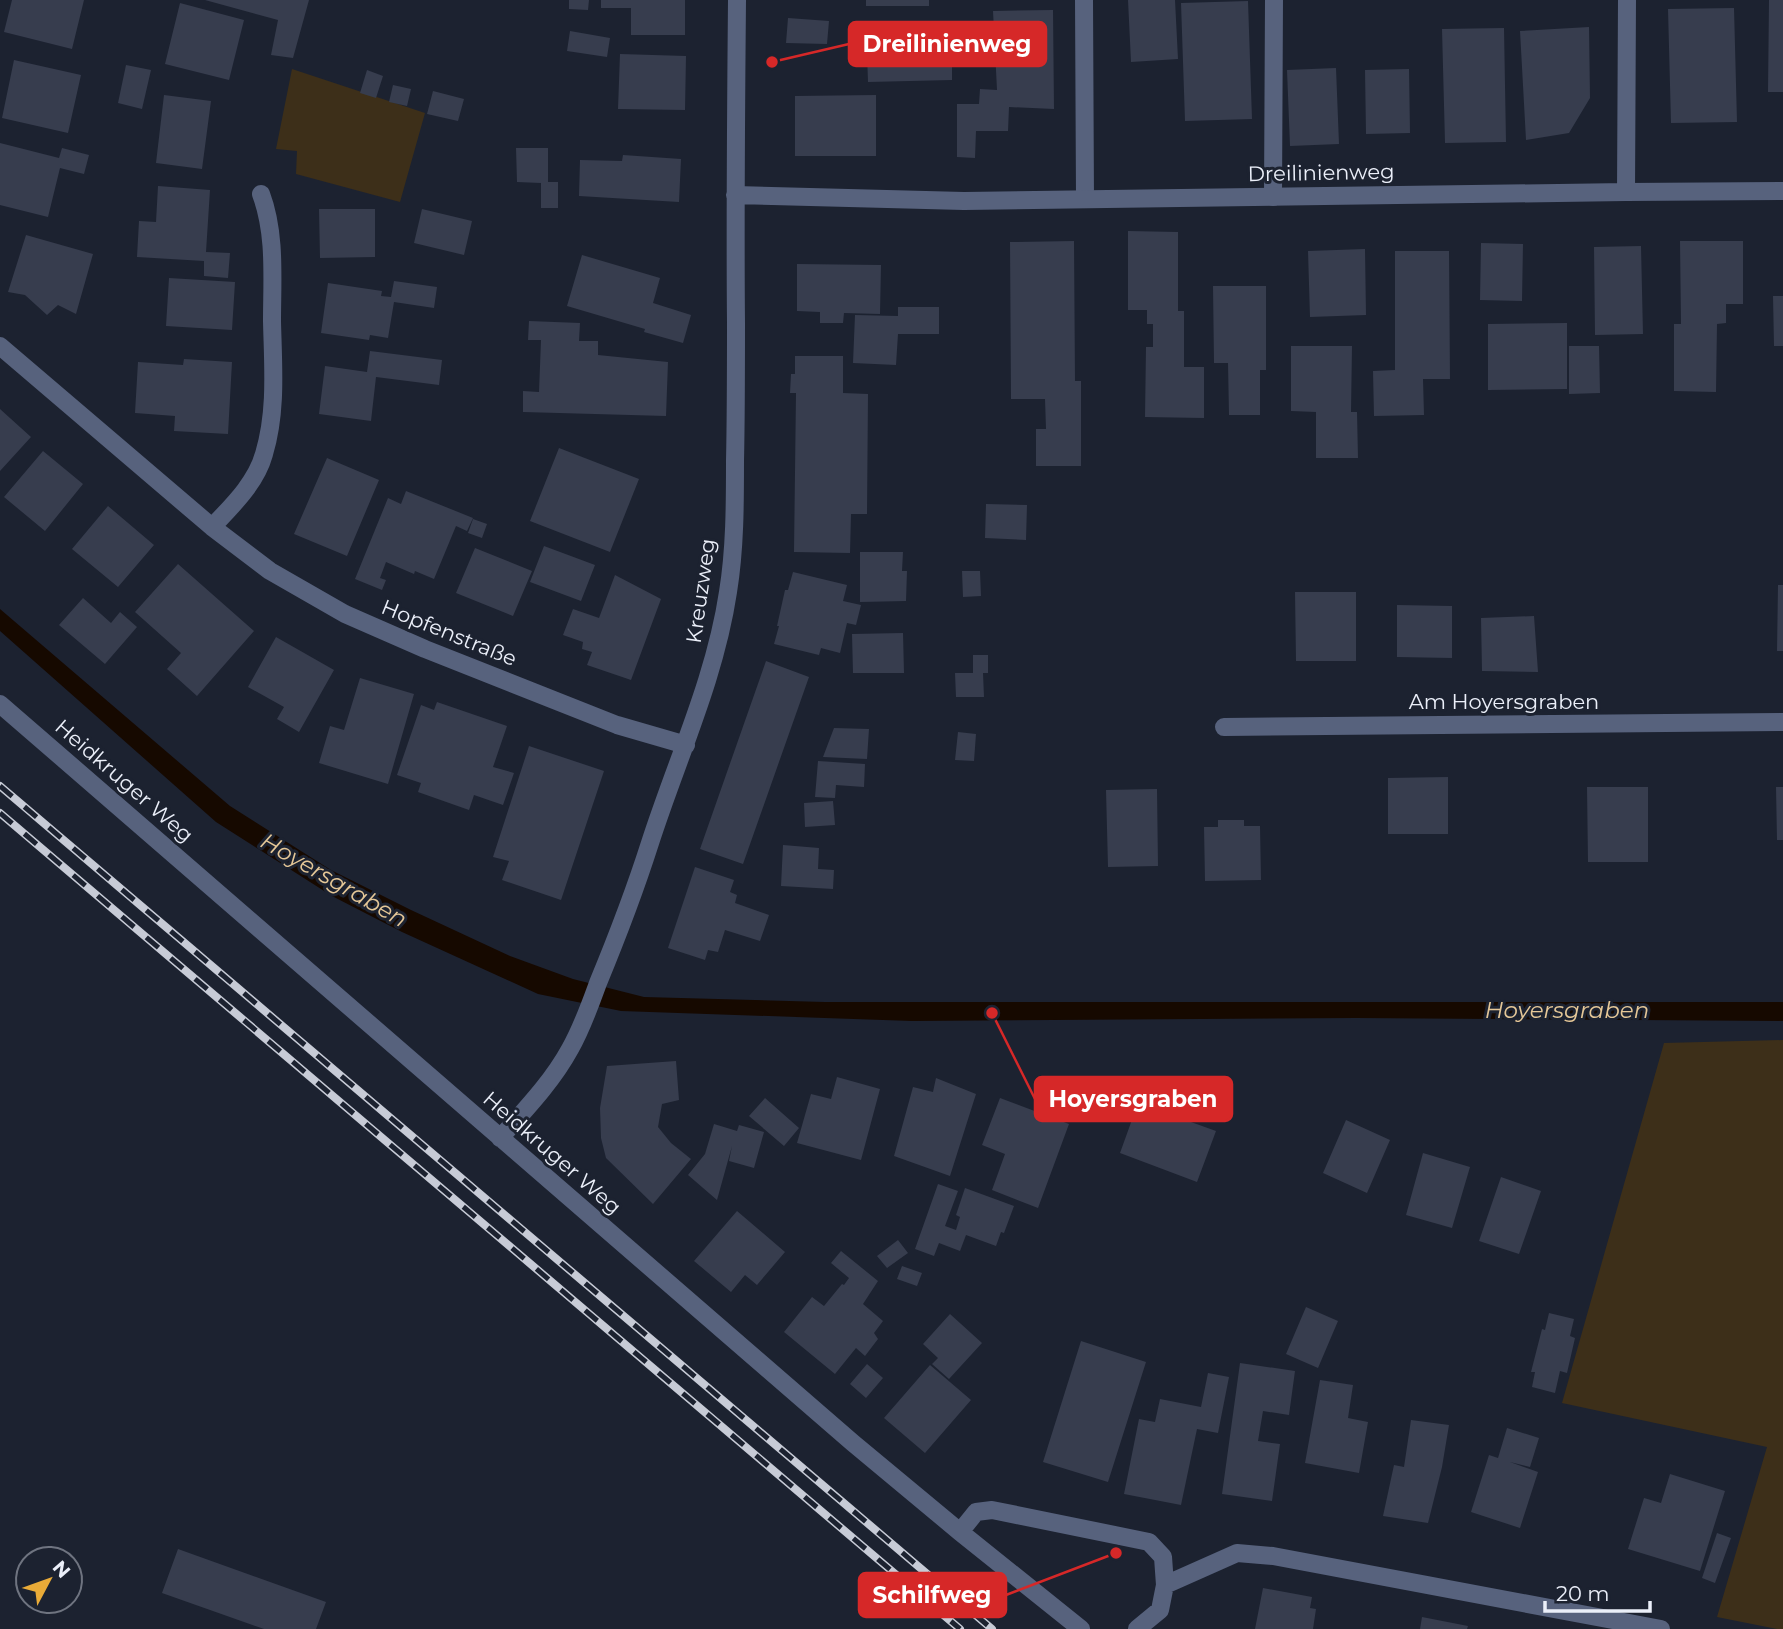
<svg xmlns="http://www.w3.org/2000/svg" width="1783" height="1629" font-family="Montserrat,sans-serif">
<style>
.green{fill:#3d2f19}
.water{fill:#160900}
.building{fill:#373d4e}
.lines{fill:none;stroke-linecap:round;stroke-linejoin:round}
.lane{stroke:#57627d;stroke-width:18}
.street{stroke:#57627d;stroke-width:18}
.rail-casing{stroke:#c7cbd6;stroke-width:8}
.rail{stroke:#1c2230;stroke-width:5;stroke-dasharray:16;stroke-linecap:butt}
.labels{text-anchor:middle;stroke-width:6;stroke-linejoin:round;paint-order:stroke}
.street-label{font-size:21px;fill:#ebeff9;stroke:#1c2230}
.water-label{font-size:23px;font-style:italic;fill:#e5c797;stroke:#1c2230}
.leader{fill:none;stroke:#d62828;stroke-width:2.5}
.callout-dot{fill:#d62828;stroke:#1c2230;stroke-width:2.5}
.callout{fill:#d62828;stroke:#d62828;stroke-width:2.5}
.callout-label{font-size:23px;text-anchor:middle;font-weight:bold;fill:#fff}
</style>
<rect width="100%" height="100%" fill="#1c2230"/>
<path class="green" d="M292,69l133,44 -25,89 -104,-28 1,-23 -21,-2z
M1783,1040v589h-6l-60,-12 50,-170 -205,-44 102,-360z"/>
<path class="water" d="M0,609l230,197 101,64 80,40 99,46 63,23 71,18 181,5h958v19l-427,-3 -444,3 -291,-10 -83,-17 -136,-62 -70,-36 -116,-74 -216,-191z"/>
<path class="building" d="M12,0h72l-12,49 -68,-17z
M205,0h104l-16,58 -22,-3 7,-35z
M569,0h20l-1,10 -19,-1z
M601,0h84v35h-54v-27h-30z
M866,0h63v6h-63z
M1128,0h47l3,59 -47,3z
M1769,0h14v92h-15z
M1248,1l4,118 -67,2 -4,-118z
M180,3l64,17 -15,60 -64,-16z
M1734,8l3,114 -66,1 -3,-114z
M1053,10l1,99 -45,-2 -1,24h-32l-1,27 -18,-1v-53h22l1,-15 17,1 -4,-79z
M788,18l41,3 -2,23 -41,-1z
M927,24v32l25,-1v25l-84,2 -2,-57z
M1589,27l1,71 -21,35 -43,7 -6,-109z
M1504,28l2,114 -61,1 -3,-114z
M570,31l40,7 -3,19 -40,-6z
M620,54l66,2 -1,54 -67,-1z
M14,60l67,15 -13,58 -66,-15z
M126,65l25,5 -9,39 -24,-6z
M1336,68l3,76 -49,2 -3,-76z
M1409,69l1,64 -44,1 -1,-64z
M367,70l16,6 -7,22 -16,-5z
M393,85l18,4 -4,17 -18,-4z
M433,91l31,8 -6,22 -31,-7z
M164,95l47,6 -9,68 -46,-6z
M876,95v61h-81v-60z
M0,143l59,15 3,-10 27,7 -5,19 -24,-6 -12,49 -48,-12z
M516,148h32v34h10v26h-17v-25l-24,-1z
M623,155l58,4 -2,43 -100,-6 1,-36 42,1z
M158,186l52,4 -4,62 24,1 -2,25 -24,-2v-15l-67,-4 2,-36 17,1z
M319,209h56v48l-55,1z
M422,209l50,12 -8,34 -50,-12z
M1128,231l50,1v79h6v56h20v51l-59,-1 1,-70h7v-23h-6v-14h-19z
M26,235l67,19 -17,60 -18,-9 -11,10 -22,-20 -17,-3z
M1074,241l1,140h6v85h-45v-37h10l-1,-30h-34l-1,-157z
M1680,241h63v63h-17v19l-9,1 -1,68 -42,-1v-67h7z
M1481,243l42,1 -1,57 -42,-1z
M1641,246l2,88 -48,1 -1,-88z
M1365,249l1,66 -56,2 -2,-66z
M1395,251h54l1,128h-27l1,36 -50,1 -1,-45 22,-1z
M582,255l78,23 -7,25 38,12 -8,28 -39,-11 1,-3 -78,-23z
M797,264l84,1 -1,49 -36,-1 -1,10h-23v-11l-23,-1z
M169,278l66,4 -3,48 -66,-4z
M394,281l43,6 -3,21 -40,-6 -6,36 -18,-3 -1,5 -48,-7 7,-50 54,8 -1,5 10,1z
M1213,286h53v84h-6v45h-31l-1,-52h-14z
M1773,296h10v50h-9z
M898,307h41v27h-41l-2,31 -43,-2 2,-48 43,1z
M529,321l51,2 -1,18h19v14l70,7 -2,54 -143,-4v-21l16,1 2,-52h-13z
M1567,323v66l-79,1v-66z
M1291,346h61l-1,66h6l1,46h-42v-46l-25,-1z
M1569,346h30l1,47 -31,1z
M370,351l72,9 -3,25 -63,-8 -5,44 -52,-7 6,-48 42,6z
M795,356h48v37l25,1 -1,120h-16l-1,39 -56,-1 2,-159h-6l1,-19h4z
M184,359l48,3 -4,72 -54,-3 1,-15 -40,-3 3,-51 45,3z
M0,409l31,28 -31,34z
M559,448l80,31 -29,73 -80,-31z
M43,451l40,33 -38,47 -41,-34z
M327,458l52,22 -32,76 -53,-22z
M406,491l67,27 -6,13 -11,-5 -22,53 -19,-8 -1,3 -28,-12 -6,16 6,2 -4,10 -27,-11 33,-81 13,6z
M986,504l41,1 -1,35 -41,-2z
M108,506l46,39 -36,42 -46,-38z
M473,519l14,5 -5,14 -14,-5z
M544,546l51,19 -14,36 -51,-19z
M475,548l57,23 -19,45 -57,-23z
M860,552h43l-1,19h5l-1,30 -46,1z
M178,564l76,67 -57,65 -30,-27 14,-16 -46,-41z
M962,571h18l1,25 -18,1z
M793,572l54,13 -4,16 18,4 -5,20 -9,-2 -7,30 -19,-5 -2,7 -45,-11 5,-18h-2l8,-36h3z
M615,575l46,24 -30,81 -44,-15 5,-13 -10,-3 1,-7 -20,-7 10,-26 26,9z
M1778,585h5v66h-6z
M1295,592h61v69h-60z
M83,598l28,25 9,-11 17,15 -32,37 -46,-39z
M1397,605l55,1v52l-55,-1z
M1534,616l4,56 -56,-1 -1,-53z
M903,633l1,40h-51l-1,-39z
M276,637l58,33 -35,62 -22,-13 7,-12 -36,-20z
M973,655h15v18h-5l1,24h-28l-1,-24h18z
M766,661l43,16 -66,187 -43,-15z
M360,678l54,16 -26,90 -69,-21 11,-37 14,4z
M437,702l70,24 -14,41 21,6 -11,32 -29,-10 -5,15 -51,-18 3,-9 -24,-8 24,-70 13,5z
M834,728l35,1 -2,30 -44,-2z
M958,732l18,2 -2,27 -19,-1z
M529,746l75,25 -43,129 -59,-20 7,-19 -16,-4z
M818,761l47,3 -1,23 -28,-2 -1,13 -20,-1z
M1448,777v57h-60v-56z
M1587,787h61v75h-60z
M1776,787h7v53h-6z
M1157,789l1,77 -50,1 -2,-77z
M833,801l2,24 -30,2 -1,-24z
M1218,820h26v6h16l1,54 -56,1 -1,-54h14z
M783,845l36,3 -1,21 16,1 -1,19 -52,-3z
M695,867l39,13 -4,12 7,3 -2,8 34,12 -9,26 -35,-11 -7,22 -10,-2 -3,10 -37,-12z
M676,1061l3,39 -17,4 -4,23 13,16 20,16 -38,45 -47,-46 -5,-20 -1,-30 7,-42z
M837,1077l43,12 -19,71 -64,-17 14,-49 20,5z
M936,1078l40,16 -26,82 -56,-20 19,-69 20,5z
M765,1098l34,30 -15,18 -35,-30z
M1000,1098l69,26 -31,84 -46,-18 13,-36 -23,-9z
M1138,1103l78,28 -19,51 -77,-29z
M1346,1120l44,20 -23,53 -44,-20z
M714,1124l23,7 2,-6 25,7 -10,36 -25,-7 3,-15 -15,54 -29,-25 17,-21z
M1423,1153l47,14 -18,61 -46,-13z
M1501,1177l40,14 -22,63 -40,-13z
M938,1184l20,7 -13,35 11,4 4,-13 -4,-2 9,-27 49,18 -10,27 -3,-1 -5,14 -30,-11 -6,16 -21,-8 -5,13 -19,-7z
M737,1211l48,41 -28,33 -12,-10 -14,17 -37,-31z
M898,1240l10,13 -21,15 -10,-12z
M841,1251l37,30 -15,23 20,17 -9,12 4,6 -13,17 -9,-8 -21,26 -51,-42 28,-35 12,9 18,-22 2,1 5,-7 -18,-15z
M902,1266l20,7 -5,13 -20,-7z
M1306,1307l32,14 -20,47 -32,-14z
M1549,1313l25,6 -4,17 5,2 -8,35 -7,-2 -5,22 -23,-6 3,-15h-4l11,-43 3,1z
M950,1314l32,29 -33,36 -17,-15 6,-6 -15,-14z
M1081,1341l65,21 -38,120 -65,-20z
M1240,1363l55,8 -6,44 -26,-4 -5,30 22,3 -8,57 -50,-7z
M867,1364l16,14 -17,20 -16,-14z
M930,1365l41,35 -46,53 -41,-35z
M1208,1373l21,4 -11,56 -21,-4 -16,76 -57,-11 15,-75 16,3 5,-23 41,8z
M1320,1380l33,5 -5,33 20,4 -9,51 -54,-10z
M1411,1420l38,5 -7,42 -14,56 -45,-7 11,-51 10,2z
M1507,1428l32,10 -9,29 -20,-5 28,10 -18,56 -49,-16 18,-57 9,3z
M1670,1474l55,17 -25,80 -72,-22 16,-51 17,5z
M1717,1533l14,5 -16,45 -13,-5z
M178,1549l148,53 -10,27h-52l-102,-36z
M1263,1588l49,9 -2,11 6,1 -3,20h-58z
M1422,1617l46,9 -1,3h-47z"/>
<g class="lines">
<path class="lane" d="M1084,0l1,199
M1273,197l1,-197"/>
<path class="street" d="M1626,192l1,-192
M735,195l229,6 662,-9 157,-1
M0,346l212,181 58,44 75,43 80,35 192,76 69,20
M212,527c20,-21 44,-44 52,-73 13,-43 9,-88 8,-133 0,-42 4,-87 -11,-127
M0,704l853,739 107,89 121,97
M1224,727l559,-5
M500,1138c25,-28 52,-56 70,-89 12,-21 20,-44 28,-66 19,-46 37,-93 52,-140 27,-84 65,-164 78,-251 7,-43 7,-88 7,-131 1,-46 1,-92 1,-138 -1,-108 0,-215 1,-323
M960,1532l16,-20 16,-2 157,32 14,15 2,28 -5,25 -23,19
M1165,1585l72,-32 36,3 388,73"/>
<g class="rail-casing">
<path id="rail" d="M0,786l992,843
M0,813l960,816"/>
</g>
<use href="#rail" class="rail"/>
</g>
<g class="labels">
<g class="street-label">
<text transform="translate(1321 173) rotate(-1)" y="7">Dreilinienweg</text>
<text transform="translate(701 591) rotate(-82)" y="7">Kreuzweg</text>
<text transform="translate(449 633) rotate(22)" y="7">Hopfenstraße</text>
<text x="1504" y="709">Am Hoyersgraben</text>
<text transform="translate(124 781) rotate(41)" y="7">Heidkruger Weg</text>
<text transform="translate(552 1153) rotate(41)" y="7">Heidkruger Weg</text>
</g>
<g class="water-label">
<text transform="translate(334 880) rotate(30)" y="8">Hoyersgraben</text>
<text x="1567" y="1018">Hoyersgraben</text>
</g>
</g>
<path class="leader" d="M772 62L849 44M992 1013L1035 1099M1116 1553L1006 1595"/>
<g class="callout-dot">
<circle cx="772" cy="62" r="7"/>
<circle cx="992" cy="1013" r="7"/>
<circle cx="1116" cy="1553" r="7"/>
</g>
<g class="callout">
<rect x="849" y="22" width="197" height="44" rx="7"/>
<rect x="1035" y="1077" width="197" height="44" rx="7"/>
<rect x="859" y="1573" width="147" height="44" rx="7"/>
</g>
<g class="callout-label">
<text x="947" y="52">Dreilinienweg</text>
<text x="1133" y="1107">Hoyersgraben</text>
<text x="932" y="1603">Schilfweg</text>
</g>
<g transform="translate(49 1580) rotate(49)"><circle r="33" fill="#1c2230" stroke="#6f7480" stroke-width="2"/>
<path d="M0-5L12 26L0 18L-12 26Z" fill="#e9ab38"/>
<text y="-10" font-size="19" font-weight="bold" text-anchor="middle" fill="#ebeff9">N</text>
</g>
<path d="M1545 1601v10h105v-10" fill="none" stroke="#ebeff9" stroke-width="3.5"/>
<text x="1556" y="1601" font-size="21" fill="#ebeff9" stroke="#1c2230" stroke-width="5" paint-order="stroke">20 m</text>
</svg>
